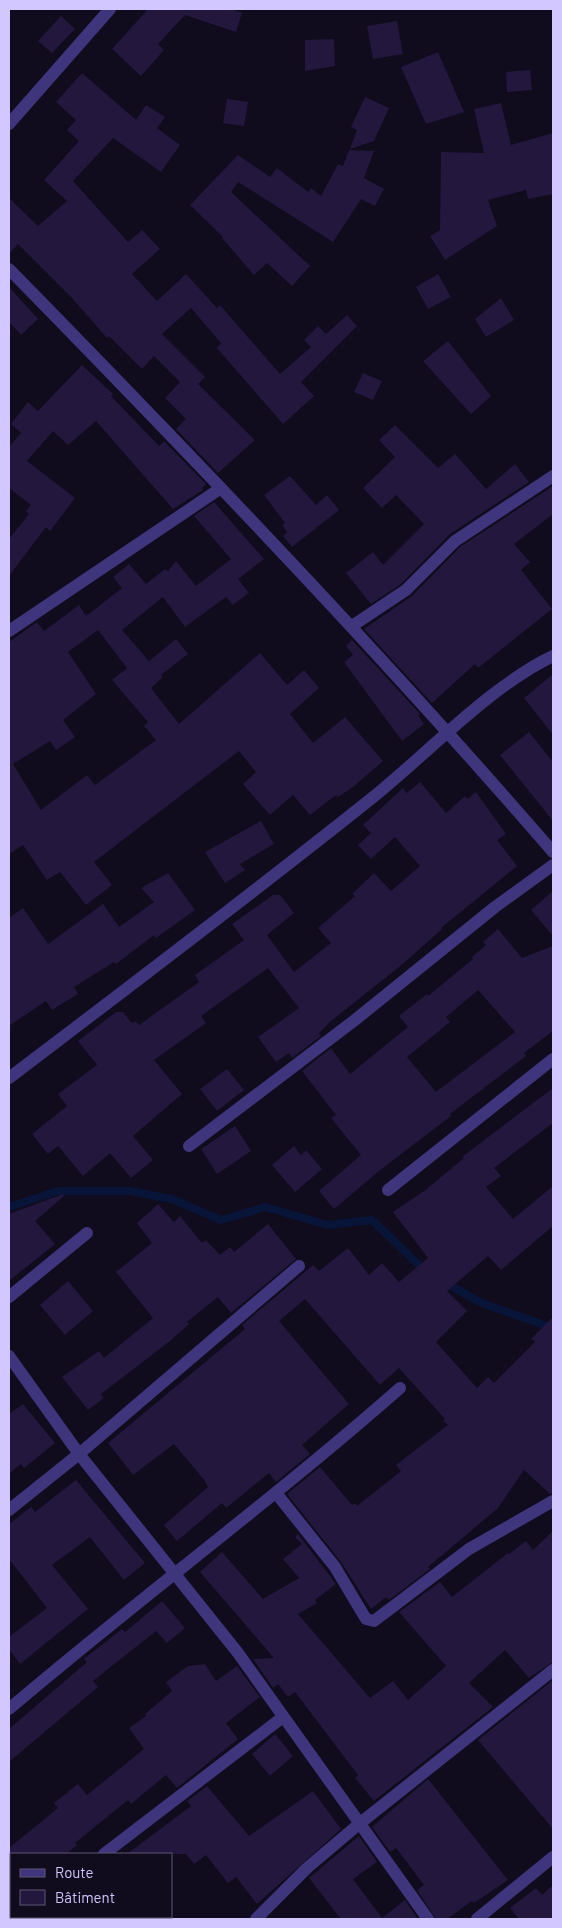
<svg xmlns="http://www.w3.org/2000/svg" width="562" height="1928" font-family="Barlow,sans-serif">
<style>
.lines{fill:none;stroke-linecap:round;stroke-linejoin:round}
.stream{stroke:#081539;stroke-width:8}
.building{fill:#23173e;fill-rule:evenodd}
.minor{stroke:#3f357c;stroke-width:12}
.tertiary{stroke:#3f357c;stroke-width:12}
</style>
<rect width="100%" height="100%" fill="#100b1d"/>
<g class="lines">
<path class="stream" d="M9,1207l49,-16h72l42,8 49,21 45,-13 61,18 45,-5 54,52
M444,1282l40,22 69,24"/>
</g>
<path class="building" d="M148,9h83l11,4 -6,19 -51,-17 -27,29 6,6 -23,26 -29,-27z
M61,16l14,13 -23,24 -14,-12z
M397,21l6,33 -30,5 -6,-33z
M334,39l1,27 -30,5v-31z
M438,52l26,60 -38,12 -25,-57z
M530,70l2,20 -25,2 -1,-20z
M82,73l54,47 10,-15 19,12 -8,11 23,17 -19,27 -48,-34 -40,43 55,61 14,-12 18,19 -28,25 25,27 29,-27 31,34 3,-3 60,69 31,-27 -7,-7 14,-14 8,8 21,-19 10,11 -56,56 13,14 -31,28 -66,-76 4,-5 -30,-35 -29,26 43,43 -7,7 57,56 -37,33 -42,-44 10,-10 -21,-21 15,-16 -26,-26 -12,13 -33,-33 -2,2 -35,-40 -54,-54 -9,10v-56l29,28 29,-25 -23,-21 35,-39 -12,-11 9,-10 -20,-18z
M365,97l24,11 -15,33 -24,8 7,-19 -6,-3z
M227,99l21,3 -4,24 -21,-3z
M501,103l10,42 42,-12v61l-25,5 -2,-9 -38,10 9,26 -52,34 -15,-24 10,-6 1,-78 43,1 -10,-44z
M349,150l25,1 -10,27 20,11 -9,17 -14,-7 -28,43 -95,-60 -7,10 79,74 -18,20 -25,-23 -13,12 -32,-37 1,-1 -33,-32 48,-50 32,22 7,-9 31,24 3,-4 10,8 17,-32 5,2z
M438,274l13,23 -23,12 -12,-22z
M9,287l29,32 -17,16 -12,-13z
M501,298l13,22 -28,17 -11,-18z
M448,341l43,55 -20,18 -48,-53z
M82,365l31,29 -2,2 48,50 5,-5 42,43 -4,4 1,2 -30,19 -77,-88 -28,24 -15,-14 -26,30 48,37 -25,33 -4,-4 -37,49v-37l20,-25 -3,-3 5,-6 -22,-17v-41l12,-14 -10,-9 17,-22 10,9z
M363,373l19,8 -9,19 -19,-8z
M395,425l43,43 17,-14 31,35 29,-25 14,18 -79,52 -49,50 -30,20 -25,-31 27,-21 10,13 41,-41 -28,-29 -14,13 -19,-20 32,-31 -16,-17z
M290,476l26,29 11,-10 12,15 -47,37 -9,-11 4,-4 -5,-7 3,-2 -21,-28z
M553,486v28l-39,30 16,18 -9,8 31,39 -74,59 -3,-4 -43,39 -68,-74 48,-33 48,-49z
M214,502l50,57 -26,20 11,14 -16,12 -7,-8 -41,30 -22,-30 -41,33 27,31 27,-22 12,15 -27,21 2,2 -12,11 28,36 81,-71 27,32 17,-15 15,18 -29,26 23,29 32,-26 38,44 -30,26 -15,10 -2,-2 -26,20 -17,-20 -23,20 -27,-31 13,-12 -17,-21 -145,111 18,23 -26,20 -26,-33 -13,8 -24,-35 -14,9v-212l28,-20 7,9 35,-26 7,11 36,-28 -9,-11 16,-13 17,20 19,-15 3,2 8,-10 20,25 35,-27 -37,-43zM98,630l29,38 -15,12 36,42 -4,4 12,14 -61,45 -8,-10 -46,35 -28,-46 37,-23 6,9 19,-13 -12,-17 33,-26 -28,-42z
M352,640l68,74 -2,1 6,9 -22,17 -58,-79 9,-7 -7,-9z
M553,674v61l-29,-37z
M529,732l24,30v59l-53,-66z
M420,782l26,31 19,-17 2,3 9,-7 30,42 -9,6 20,26 -76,62 1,1 -38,34 -73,58 -12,12 2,3 -29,22 -3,-5 -13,9 -18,-25 41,-29 -31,-40 -67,48 5,7 -52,37 28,34 -49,42 20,24 -22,18 -21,-25 -27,23 -25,-30 -10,8 -16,-20 35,-28 -9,-12 39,-29 -19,-24 38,-29h7l9,11 3,-2 4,4 60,-43 -4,-7 49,-35 -12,-16 41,-29h7l14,18 -27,22 27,37 37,-29 -13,-15 37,-32 -3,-2 22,-21 17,18 29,-25 -25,-29 -24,22 -13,-14 13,-12 -8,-8 40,-37 4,5z
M261,821l13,23 -34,20 5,6 -20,13 -20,-31z
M168,873l27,37 -39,28 -2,-3 -38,29 -2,-2 -40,25 4,7 -26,16 -6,-9 -37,25v-108l14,-10 25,36 55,-40 16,23 35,-25 -13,-14z
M553,891v45l-22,-26z
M498,929l24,29 31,-12v85l-29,22 2,3 -76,58 1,2 -72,55 -45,38 -15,-18 42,-36 -30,-37 5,-3 -34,-44 29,-23 19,26 58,-47 -9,-11 28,-22 1,2 45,-37 -1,-2 14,-12 -3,-3zM478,990l37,42 -79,60 -29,-35 43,-35 -4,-5z
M227,1069l17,21 -27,21 -17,-22z
M553,1088v35l-59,45 7,8 -15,11 27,32 40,-33v40l-52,44 -13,-14 -41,35 20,20 -31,31 41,46 11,-11 6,6 41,-41 -4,-3 22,-22v176l-3,1 -26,-24 -26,38 -70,59 2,2 -41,31 -3,-3 -15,12 -30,-47 -54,-68 33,-27 32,38 3,-2 2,3 44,-35 -5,-6 52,-40 -5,-4 2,-2 -46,-51 -19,17 -75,-86 -26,22 70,83 -47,41 8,9 -34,28 -7,-9 -43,35 -4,-5 -45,38 -13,-16 44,-38 -3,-6 -31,-37 -41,31 -25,-32 137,-114 -3,-4 71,-60 6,6 29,-23 21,27 13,-12 17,19 29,-24 -35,-46 31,-21 40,-33 -2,-1z
M235,1126l16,25 -34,23 -16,-25z
M294,1146l7,9 5,-5 16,19 -27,23 -23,-27z
M63,1194l1,2 -29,25 20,23 -46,37v-67z
M158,1204l16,18 6,-6 22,27 4,-3 14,15 10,-8 4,5 34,-28 28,35 -65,54 -13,-16 -31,25 2,2 -19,17 -69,53 3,4 -16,12 -26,-33 37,-26 5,7 49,-40 -37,-46 36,-29 -15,-20z
M68,1281l25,30 -28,24 -25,-30z
M23,1404l32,39 -31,25 -3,-4 -12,10v-60z
M76,1480l69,83 -21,17 -34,-43 -38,28 36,44 -68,55 -11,-15v-12l38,-29 -38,-49v-35l22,-17 4,5z
M553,1531v131l-24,16 -24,-28 -36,33 24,24 -119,94 -19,-23 3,-3 -63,-83 -7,5 -10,-13 -5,4 -20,-29 21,-1 -74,-86 22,-20 41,47 36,-21 -16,-19 19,-15 -7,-7 3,-3 38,50 -21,16 2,3 -19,11 72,84 23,-17 15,19 38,-34 -47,-54 41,-30 12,15 56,-44 1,1 17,-13 7,9z
M162,1601l23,27 -18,15 -11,-12 -63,50 5,6 -89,75v-33l78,-67 -3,-3 38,-30 3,3z
M205,1664l11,17 21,-15 23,31 -34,26 12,16 -61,49 -11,-13 -35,29 -3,-4 -53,43 2,2 -11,9h-57v-6l49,-40 -4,-5 24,-19 9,11 57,-46 -15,-21 17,-12 -1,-2 27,-23 -6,-9 22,-16z
M553,1680v149l-75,-89z
M275,1734l18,22 -23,20 -18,-22z
M428,1779l80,101 -34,23 -2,-2 -25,18h-11l-19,-29 7,-5 -28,-37 -6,4 -18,-25z
M207,1786l42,50 64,-45 28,38 -84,75 -21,-27 -8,6 -22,-28 -12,9 -8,-10h-59l64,-48 -4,-5z
M359,1836l18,26 -24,17 29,39 23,-18 13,19h-77l-32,-41z
M553,1885v34h-34l-9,-11 26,-20 6,7z"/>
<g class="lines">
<path class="minor" d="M9,269c186,190 370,382 544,583
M352,626l54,-36 49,-49 98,-65
M9,631l212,-143
M9,1078c121,-92 243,-184 363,-280 55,-44 118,-112 181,-142
M189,1146l166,-126 140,-113 58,-42
M388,1190l165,-131
M9,1297l78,-64
M9,1356l70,98 159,199 190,266
M276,1493l59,74 31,52 8,2 95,-72 84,-48
M9,1510l70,-56 220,-188
M9,1709c128,-109 265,-210 391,-321
M104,1854l179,-137
M19,1919l3,-2
M256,1919l51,-51 52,-44 194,-154
M477,1919l76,-62"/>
<path class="tertiary" d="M9,124l101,-115"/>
</g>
<rect width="562" height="1928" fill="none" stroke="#d2c7ff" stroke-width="20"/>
<rect x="10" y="1853" width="162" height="65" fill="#100b1d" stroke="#5e5677"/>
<rect x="20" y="1869" width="25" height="8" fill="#3f357c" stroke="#5e5677"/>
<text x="55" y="1878" font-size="15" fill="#d2c7ff">Route</text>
<rect x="20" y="1890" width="25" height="15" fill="#23173e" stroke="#5e5677"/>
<text x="55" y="1903" font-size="15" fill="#d2c7ff">Bâtiment</text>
</svg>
